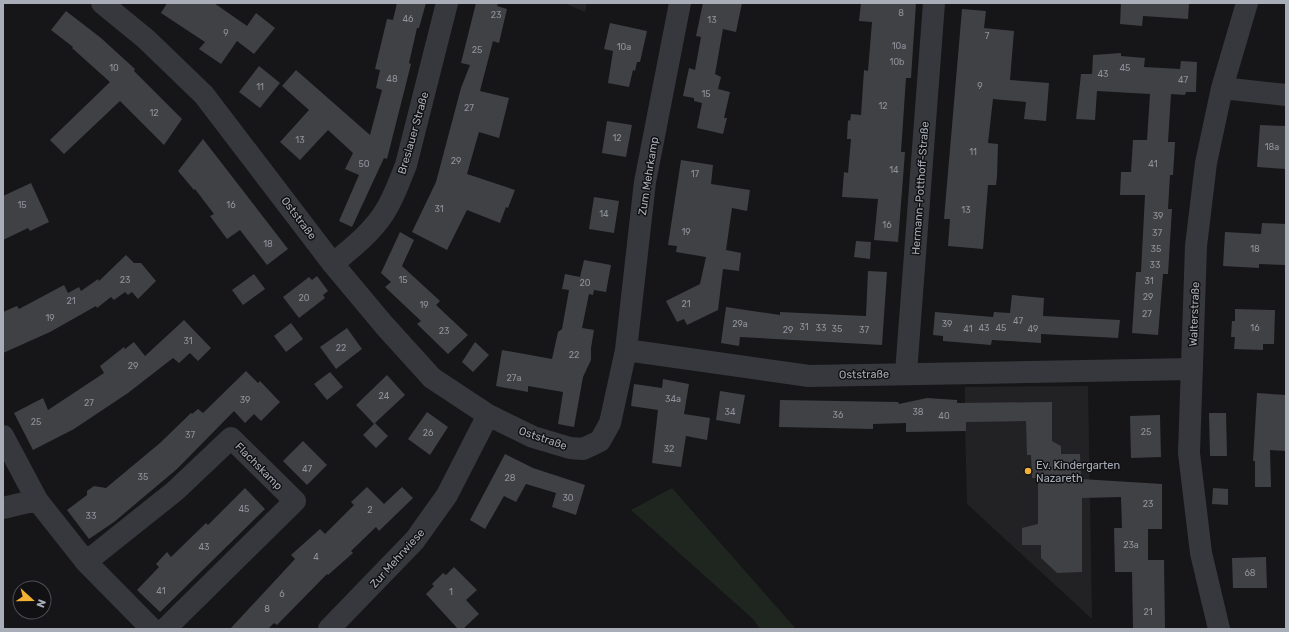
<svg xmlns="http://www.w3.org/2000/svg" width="1289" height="632" font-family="Rubik,sans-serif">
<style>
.built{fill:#222225}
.green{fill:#1e261f}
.building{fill:#404145}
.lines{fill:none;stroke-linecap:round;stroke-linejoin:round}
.minor{stroke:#37383d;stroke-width:22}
.poi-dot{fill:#f2b134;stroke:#111113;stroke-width:1.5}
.labels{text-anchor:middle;stroke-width:3;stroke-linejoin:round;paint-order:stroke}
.number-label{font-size:9px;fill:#8e929b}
.street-label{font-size:11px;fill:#a8adb8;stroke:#111113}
.poi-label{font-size:11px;fill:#a8adb8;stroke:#111113;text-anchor:start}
</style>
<rect width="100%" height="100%" fill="#161618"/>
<path class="built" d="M564,3h23l-2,9z
M1088,386l4,233 -125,-115 -2,-82v-35z"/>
<path class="green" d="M672,488l124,141h-36l-7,-10 -122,-109z"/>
<path class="building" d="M167,3h47l33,23 9,-13 19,15 -21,26 -17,-13 -16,23 -22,-15 6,-7 -44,-29z
M397,3h29l-7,25h-2l-8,35 2,1 -24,95 -3,-1 -32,69 -13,-6 20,-46 -14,-6 8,-16 -25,-23 -28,30 -20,-18 29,-32 -27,-24 14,-16 74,65 12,-45 -6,-2 4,-18 -5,-1 12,-50 6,1z
M476,3h22l-1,3 10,3 -8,34 -6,-2 -13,50 29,7 -10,40 -20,-6 -12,42 48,16 -7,18 -2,-1 -6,16 -33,-13 -20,40 -35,-18 24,-50 25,-94 9,-23 -9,-2z
M703,3h39l-6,29 -13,-3 -8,45 6,3 -3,12 12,3 -6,26h3l-4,16 -26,-6 5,-25 -8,-2v-3l-11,-2 6,-28 6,2 6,-33 -5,-1z
M861,3h55l-5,75h-5l-5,74h4l-7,90 -24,-2 4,-41 -36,-2 2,-25 4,1 3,-34h-4l1,-19 2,1 1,-7 10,1 3,-45 4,1 4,-49 -13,-1z
M1121,3h68l-1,16 -45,-3 -1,10 -22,-2z
M962,9l24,2 -2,17 30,3 -4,49 39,3 -3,38 -22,-2 2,-17 -33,-3 -5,44 10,1 -1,32 -1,9h-8l-5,64 -35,-3 2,-27h-6z
M66,11l35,27 34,31 -1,2 48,48 -18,26 -44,-44 -56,53 -14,-14 60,-58 -38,-34 1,-1 -22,-17z
M610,23l37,8 -7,31h-3l-2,9 -2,-1 -4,17 -21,-4 5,-32 -9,-2z
M1121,53v3l24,2 -1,9 36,2 1,-8 16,1 -1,30h-10l-1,3 -14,-1 -3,48h7l-2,33h-3l-2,34h4l-4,65h-5l-5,61 -26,-2 4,-61h5l4,-77h-25l1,-23h10l2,-32h14l3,-46 -53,-3 -2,29 -19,-1 5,-45h11l1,-19z
M259,66l21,17 -20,25 -21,-16z
M607,121l25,4 -6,32 -24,-4z
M1260,125l26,1v43l-29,-2z
M203,139l85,110 -21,16 -27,-35 -13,9 -17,-23 4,-2 -19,-25 -1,1 -16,-19z
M681,160l32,5 -2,19 39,6 -3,21 -15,-3 -6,42 15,3 -2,18 -16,-2 -5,41 -31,15 -3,-6 -7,3 -11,-21 34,-17 6,-27 -30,-5 1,-6 -9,-1z
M31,183l18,39 -19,9 -2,-3 -25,12v-44z
M594,197l25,4 -5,32 -25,-4z
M1262,223l24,1v41l-27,-1v4l-36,-2 2,-34 36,2z
M400,232l14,8 -12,26 38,35 -4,4 32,30 -20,19 -31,-30 4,-3 -36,-34 6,-5 -10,-9z
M856,241l15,1 -1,17 -16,-2z
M126,255l8,8h7l15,18 -18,18 -6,-7 -4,3 -3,-3 -11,8 -3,-3 -14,11 -1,-2 -46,26 -47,21v-41l14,-6 2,3 45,-24 4,8 11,-6 2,4 17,-12 1,2z
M584,260l27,5 -5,27 -12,-2 -1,5 -4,-1 -7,34 12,2 -3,18v12l-8,17 -9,50 -16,-3 5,-32 -35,-6v6l-32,-6 6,-36 50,9 6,-27 4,-3 7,-39 -7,-1 3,-15 15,3z
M868,271l19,1 -5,73 -142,-8 -1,9 -18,-3 5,-36 54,8v-3l86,4z
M254,274l11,15 -22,16 -11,-15z
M317,276l11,15 -5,4 2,3 -26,20 -16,-21 26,-20 3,3z
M1012,295l32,3 -1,18 77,4 -2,18 -77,-4v9l-49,-3 -1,5 -48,-4v-5l-10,-1 2,-23 58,5 1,-5 16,1z
M1235,309l40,1 -1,34h-11v6l-29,-1 1,-12h-4l1,-16h3z
M184,320l27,28 -13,13 -8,-8 -11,10 -6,-5 -45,35 -54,36 -41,21 -19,-37 29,-15 5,12 56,-37 -4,-7 24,-19 1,2 9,-7 11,14z
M291,323l12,16 -17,13 -12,-16z
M347,328l15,21 -26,20 -16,-22z
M475,342l14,13 -16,17 -11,-10z
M246,371l12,12 2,-2 20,21 -19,19 -7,-7 -9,9 -11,-12 -57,58 -63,53 -25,17 -22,-29 20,-15v-4l7,-5 12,2 54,-45 31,-30 1,1 6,-5 5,4z
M330,372l13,15 -16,13 -13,-16z
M387,375l18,20 -30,28 13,13 -12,12 -13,-13 11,-11 -18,-19z
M663,379l26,5 -5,30 26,4 -3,22 -21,-4 -5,31 -29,-4 6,-53 -27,-4 3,-22 28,4z
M720,391l25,4 -5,29 -24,-4z
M1257,393l29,2v56l-16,-1 1,37h-16v-26h-2z
M927,398l30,2v3l95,-1v39l9,5v8h19l1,25 81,5v45h-14v31h16l1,69h-32l-1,-57h-17l-1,-44h8l-1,-31 -39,1v74l-25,1 -16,-15v-13h-19v-17l16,-4v-46h-6l-1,-23h-4l-1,-34 -60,1v9l-60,1v-9l-33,1v5l-94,-2 1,-27 118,2 1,2z
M427,412l21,15 -18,28 -22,-16z
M1209,413h17l1,43h-17z
M1160,415l1,42 -30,1 -1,-42z
M303,441l24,24 -20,20 -24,-24z
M505,454l28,14 52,17 -9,30 -24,-8 4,-14 -30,-9 -10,18 -12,-6 -19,33 -15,-9z
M367,487l17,17 18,-17 11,11 -34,33 -3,-4 -25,24 2,2 -25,22 -1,-1 -50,51 -3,-2 -6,6h-38l65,-70 -4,-4 29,-26 5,5 29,-29 -3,-3z
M245,488l20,21 -105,103 -23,-22 22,-23 -3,-3 11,-12 4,5 35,-34 2,2z
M1213,488l15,1v16l-16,-1z
M1266,557l1,31h-34l-1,-30z
M454,567l23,23 -11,10 13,14 -16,15h-5l-32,-35 8,-8 -2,-2 11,-11 3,2z"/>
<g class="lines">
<path class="minor" d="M102,3l44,36 58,56 129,169 51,61 48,53 56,37 45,22 37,11 13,1 17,-8 10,-18 16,-73 183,26 383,-7
M1222,88l64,7
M333,264c17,-15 36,-29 49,-48 11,-15 17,-34 24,-51l41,-162
M626,350l19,-168 35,-179
M906,373l28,-370
M3,436l34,64 49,62 66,67
M3,508l34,-8
M86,562l89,-71 56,-53 64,63 -130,128
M329,629l86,-89 32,-45 41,-80
M1219,629l-18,-76 -12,-100 7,-207 10,-83 16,-75 25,-85"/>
</g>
<circle class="poi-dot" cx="1028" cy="471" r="4"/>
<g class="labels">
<g class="number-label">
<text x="901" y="16">8</text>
<text x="496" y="18">23</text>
<text x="408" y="22">46</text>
<text x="712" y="23">13</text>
<text x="226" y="36">9</text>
<text x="987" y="39">7</text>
<text x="899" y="49">10a</text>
<text x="624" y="50">10a</text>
<text x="477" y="53">25</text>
<text x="897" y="65">10b</text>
<text x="114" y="71">10</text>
<text x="1125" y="71">45</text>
<text x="1103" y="77">43</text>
<text x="392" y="82">48</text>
<text x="1183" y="83">47</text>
<text x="980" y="89">9</text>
<text x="260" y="90">11</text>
<text x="706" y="97">15</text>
<text x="883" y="109">12</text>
<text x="469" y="111">27</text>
<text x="154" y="116">12</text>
<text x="617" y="141">12</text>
<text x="300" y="143">13</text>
<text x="1272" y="150">18a</text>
<text x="973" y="155">11</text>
<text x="456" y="164">29</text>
<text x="364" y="167">50</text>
<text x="1153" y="167">41</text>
<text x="894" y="173">14</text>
<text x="695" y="177">17</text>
<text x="22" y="208">15</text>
<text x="231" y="208">16</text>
<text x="439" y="212">31</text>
<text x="966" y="213">13</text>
<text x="604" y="217">14</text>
<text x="1158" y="219">39</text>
<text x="887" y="228">16</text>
<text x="686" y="235">19</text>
<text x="1157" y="236">37</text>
<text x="268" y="247">18</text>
<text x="1156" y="252">35</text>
<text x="1255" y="252">18</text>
<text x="1155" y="268">33</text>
<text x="125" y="283">23</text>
<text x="403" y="283">15</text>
<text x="1149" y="284">31</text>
<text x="585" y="286">20</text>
<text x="1148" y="300">29</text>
<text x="304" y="301">20</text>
<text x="71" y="304">21</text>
<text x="686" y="307">21</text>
<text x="424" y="308">19</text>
<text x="1147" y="317">27</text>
<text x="50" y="321">19</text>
<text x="1018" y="324">47</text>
<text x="740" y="327">29a</text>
<text x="947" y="327">39</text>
<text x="804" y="330">31</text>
<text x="821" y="331">33</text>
<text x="984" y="331">43</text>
<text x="1001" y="331">45</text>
<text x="1255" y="331">16</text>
<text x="837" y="332">35</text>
<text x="968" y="332">41</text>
<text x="1033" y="332">49</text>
<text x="788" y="333">29</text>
<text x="864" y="333">37</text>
<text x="444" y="334">23</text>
<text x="188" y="344">31</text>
<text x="341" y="351">22</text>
<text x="574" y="358">22</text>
<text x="133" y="369">29</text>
<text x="514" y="381">27a</text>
<text x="384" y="399">24</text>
<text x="673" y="402">34a</text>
<text x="245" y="403">39</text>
<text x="89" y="406">27</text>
<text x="730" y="415">34</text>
<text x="918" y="415">38</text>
<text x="838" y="418">36</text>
<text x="944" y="419">40</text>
<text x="36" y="425">25</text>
<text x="1146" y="435">25</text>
<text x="428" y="436">26</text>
<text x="190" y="438">37</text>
<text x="669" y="452">32</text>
<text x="307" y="472">47</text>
<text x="143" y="480">35</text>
<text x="510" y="481">28</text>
<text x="568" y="501">30</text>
<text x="1148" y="507">23</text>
<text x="244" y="512">45</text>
<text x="370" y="513">2</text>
<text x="91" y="519">33</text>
<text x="1131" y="548">23a</text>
<text x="204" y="550">43</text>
<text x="316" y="560">4</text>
<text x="1250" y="576">68</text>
<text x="161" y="594">41</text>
<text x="451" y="595">1</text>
<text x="282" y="597">6</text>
<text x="267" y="612">8</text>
<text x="1148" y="615">21</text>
</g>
<g class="street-label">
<text transform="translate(413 133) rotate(-74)" y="4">Breslauer Straße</text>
<text transform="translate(648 176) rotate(-81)" y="4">Zum Mehrkamp</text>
<text transform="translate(920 188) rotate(-86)" y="4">Hermann-Potthoff-Straße</text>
<text transform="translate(299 218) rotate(53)" y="4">Oststraße</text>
<text transform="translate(1194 314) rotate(-88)" y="4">Walterstraße</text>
<text transform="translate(864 374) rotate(-1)" y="4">Oststraße</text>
<text transform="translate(543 438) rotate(19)" y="4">Oststraße</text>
<text transform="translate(259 466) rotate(45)" y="4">Flachskamp</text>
<text transform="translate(397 558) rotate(-48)" y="4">Zur Mehrwiese</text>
</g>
<g class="poi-label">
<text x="1036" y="469">Ev. Kindergarten<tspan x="1036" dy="13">Nazareth</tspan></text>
</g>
</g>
<rect width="1289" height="632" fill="none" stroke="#a8adb8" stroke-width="8"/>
<g transform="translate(32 600) rotate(111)"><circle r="19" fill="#111113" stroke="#4d4f55"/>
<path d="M0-3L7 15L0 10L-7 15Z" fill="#f2b134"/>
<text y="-6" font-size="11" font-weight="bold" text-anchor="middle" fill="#a8adb8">N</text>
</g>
</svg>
